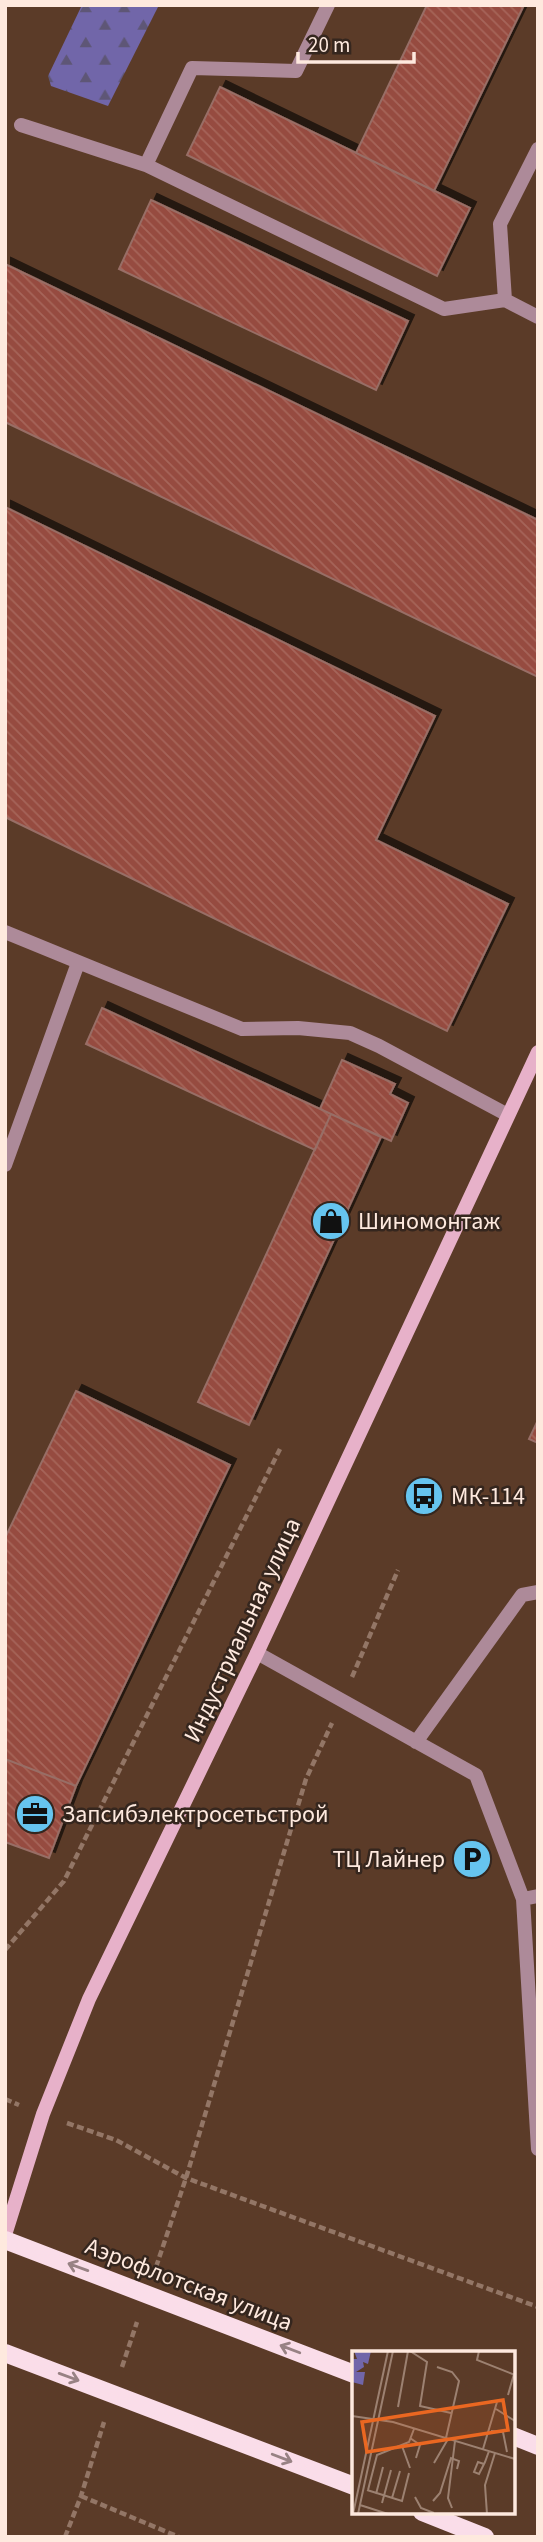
<svg xmlns="http://www.w3.org/2000/svg" width="543" height="2542" font-family="'Source Sans 3',sans-serif">
<style>
.forest{fill:url(#forest-firs)}
.building{fill:url(#building-back-hatch);stroke:#986e66;stroke-width:2;filter:url(#shadow)}
.lines{fill:none;stroke-linecap:round;stroke-linejoin:round}
.path{stroke:#937666;stroke-width:4.5;stroke-dasharray:7 3.5;stroke-linecap:butt}
.lane{stroke:#ad8a99;stroke-width:14}
.secondary{stroke:#e7b1c9;stroke-width:14}
.primary{stroke:#fadde9;stroke-width:18}
.oneway{stroke:#988284}
.labels{text-anchor:middle;stroke-width:5;stroke-linejoin:round;paint-order:stroke}
.poi-label{font-size:24px;fill:#fee9de;stroke:#35261e;text-anchor:start}
.street-label{font-size:24px;fill:#fee9de;stroke:#35261e}
.inset-road{fill:none;stroke:#9c8171;stroke-width:2}
.view{fill:#ea6721;fill-opacity:0.15;stroke:#ea6721;stroke-width:3.5}
.inset-edge{fill:none;stroke:#fee9de;stroke-width:3.5}
</style>
<defs>
<pattern id="forest-firs" width="22" height="20" patternUnits="userSpaceOnUse" patternTransform="scale(1.75)"><rect width="22" height="20" fill="#7166a9"/><path d="M5 1l3.5 6h-7zM16 11l3.5 6h-7z" fill="#5e5676"/></pattern>
<pattern id="building-back-hatch" width="6" height="6" patternUnits="userSpaceOnUse" patternTransform="scale(1.75)"><rect width="6" height="6" fill="#964b3f"/><path d="M-1 5l2 2M0 0l6 6M5-1l2 2" fill="none" stroke="#a6655a"/></pattern>
<filter id="shadow"><feDropShadow dx="6" dy="-6" stdDeviation="0" flood-color="#0009"/></filter>
</defs>
<rect width="100%" height="100%" fill="#5b3b28"/>
<path class="forest" d="M82,5h77l-51,101 -57,-20 -3,-10z"/>
<path class="building" d="M427,5h97l-90,186 -78,-38z
M220,87l250,121 -33,68 -250,-121z
M151,200l257,121 -32,69 -257,-121z
M5,264l533,256v157l-533,-255z
M5,507l430,209 -59,124 132,64 -61,127 -442,-214z
M102,1008l229,106 -16,36 -229,-106z
M342,1060l53,24 -5,10 18,9 -17,38 -71,-32z
M331,1114l50,23 -132,288 -51,-23z
M76,1391l154,74 -154,321 -71,-27v-221z
M538,1420v23l-9,-4z
M5,1759l71,27 -27,72 -44,-16z"/>
<g class="lines">
<path class="path" d="M352,1677l46,-107
M5,1950l59,-69 216,-432
M5,2099l14,6
M67,2123l49,17 70,38 352,129
M156,2267l30,-89 120,-399 26,-56
M122,2367l15,-45
M81,2496l98,41
M65,2537l16,-41 23,-74"/>
<path class="lane" d="M21,125l125,40 298,144 61,-9 33,17
M146,165l46,-97 104,3 32,-66
M505,300l-5,-76 38,-75
M5,932l237,97 56,-1 52,5 29,13 129,69
M5,1165l73,-202
M257,1653l219,122 47,124 15,250
M416,1742l106,-147 16,-3
M523,1899l15,-3"/>
<path class="secondary" d="M5,2235l38,-121 46,-115 168,-346 281,-601"/>
<path class="primary" d="M5,2240l349,134
M5,2353l349,133
M513,2436l25,10
M422,2512l63,25"/>
</g>
<defs><path id="oneway-shaft" d="M-6 0H5M1.5-3L5.5 0L1.5 3" fill="none" stroke-width="1.6" stroke-linecap="round" stroke-linejoin="round" transform="scale(1.75)"/></defs>
<g class="oneway">
<use href="#oneway-shaft" transform="translate(78 2267) rotate(-160)"/>
<use href="#oneway-shaft" transform="translate(290 2349) rotate(-159)"/>
<use href="#oneway-shaft" transform="translate(69 2377) rotate(20)"/>
<use href="#oneway-shaft" transform="translate(282 2458) rotate(21)"/>
</g>
<defs>
<g id="shop-disc" transform="scale(2.0125)"><circle r="9.5" fill="#66c4ef" stroke="#35261e"/><path d="M-5-2.5h2.3a2.7 3.5 0 0 1 5.4 0H5L5.5 6h-11ZM-1.5-2.5h3a1.5 2.3 0 0 0-3 0Z" fill="#111"/></g>
<g id="bus-disc" transform="scale(2.0125)"><circle r="9.5" fill="#66c4ef" stroke="#35261e"/><path d="M-5-6H5V4H4V6H2V4H-2V6H-4V4H-5ZM-3.5-4V0h7V-4ZM-3.5 1.2v1.5H-2V1.2ZM2 1.2v1.5H3.5V1.2Z" fill="#111"/></g>
<g id="office-disc" transform="scale(2.0125)"><circle r="9.5" fill="#66c4ef" stroke="#35261e"/><path d="M-6-3h4V-5.5h4V-3h4V5H-6ZM-1-4.5V-3h2v-1.5ZM-6 0V1H6V0Z" fill="#111"/></g>
<g id="parking-disc" transform="scale(2.0125)"><circle r="9.5" fill="#66c4ef" stroke="#35261e"/><path d="M-3.5-5.5H1a3.5 3.5 0 0 1 0 7H-1V5.5H-3.5ZM-1-3.4V-.6H.8a1.4 1.4 0 0 0 0-2.8Z" fill="#111"/></g>
</defs>
<g fill-rule="evenodd">
<use href="#shop-disc" x="331" y="1221"/>
<use href="#bus-disc" x="424" y="1496"/>
<use href="#office-disc" x="35" y="1814"/>
<use href="#parking-disc" x="472" y="1859"/>
</g>
<g class="labels">
<g class="poi-label">
<text x="358" y="1229">Шиномонтаж</text>
<text x="451" y="1504">МК-114</text>
<text x="62" y="1822">Запсибэлектросетьстрой</text>
<text x="445" y="1867" text-anchor="end">ТЦ Лайнер</text>
</g>
<g class="street-label">
<text transform="translate(242 1630) rotate(-65)" y="8">Индустриальная улица</text>
<text transform="translate(189 2284) rotate(21)" y="8">Аэрофлотская улица</text>
</g>
</g>
<g transform="translate(352 2351)">
<rect width="163" height="163" fill="#5b3b28"/>
<path d="M2,0h17l-3,13 -5,-2 1,5 -8,5h9l-2,13 -11,-3v-23h5z" fill="#7166a9"/>
<path class="inset-road" d="M58,0l17,11 -7,44 31,7M127,0l-2,9 38,15M85,16l15,5 7,9 -13,57M156,44l6,-21M46,56l10,-56M144,58l19,12M0,65l41,6 122,37M139,80l12,1 4,20M58,87l10,7 -4,13M50,95l8,22M131,98l14,-47M82,112l14,-24M132,113l-6,-2 -4,10 5,2 6,-12 4,-11M15,139l35,11 7,-28M16,139l9,-35 32,-13 5,-13M24,143l7,-27M63,146l6,11 13,5M40,147l8,-27M81,150l7,-8 11,-35 8,3 -2,8M30,152l9,-33M8,154l28,9M100,157l-4,-10 7,-57M1,163l35,-163M6,163l35,-163M135,163l-2,-29 10,-32"/>
<path class="view" d="M151,49l5,30 -141,22 -5,-30z"/>
<rect width="163" height="163" class="inset-edge"/>
</g>
<rect width="543" height="2542" fill="none" stroke="#fee9de" stroke-width="14"/>
<path d="M298 52v10h116v-10" fill="none" stroke="#fee9de" stroke-width="3.5"/>
<text x="308" y="52" font-size="21" fill="#fee9de" stroke="#35261e" stroke-width="5" paint-order="stroke">20 m</text>
</svg>
